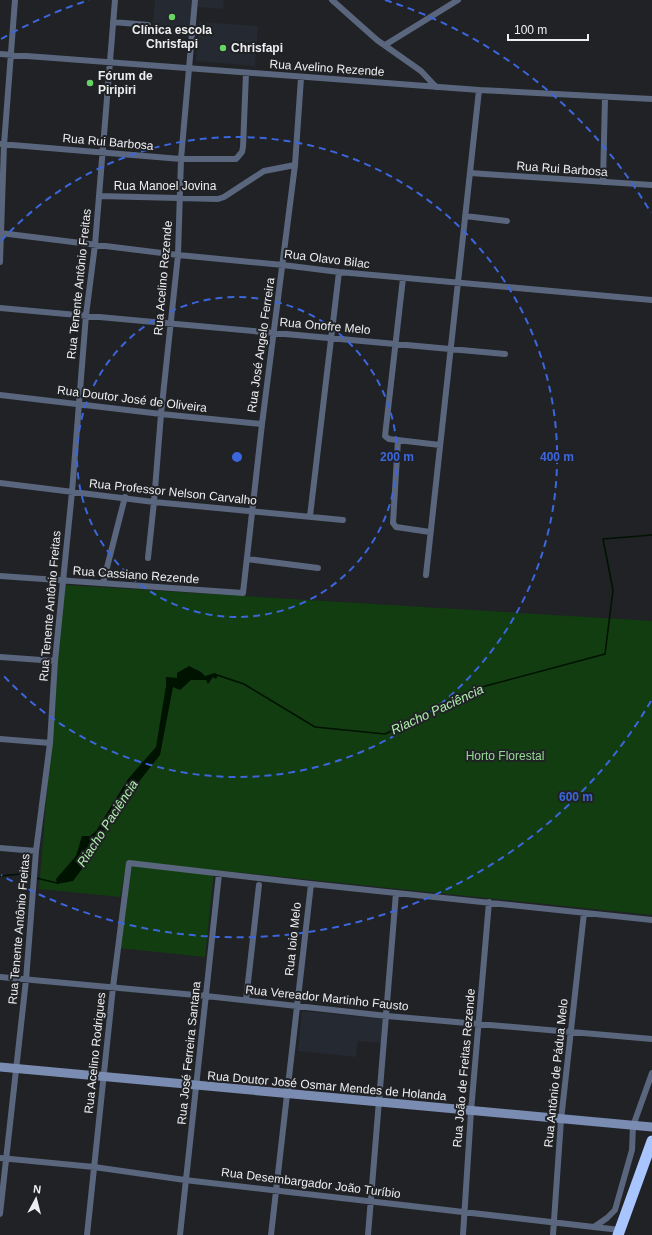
<svg xmlns="http://www.w3.org/2000/svg" width="652" height="1235" font-family="Helvetica,sans-serif">
<style>
.built{fill:#252932}
.green{fill:#113d11}
.water{fill:#001200}
.lines{fill:none;stroke-linecap:round;stroke-linejoin:round}
.stream{stroke:#001200;stroke-width:1.5}
.street{stroke:#5a667d;stroke-width:6}
.secondary{stroke:#7a8cb1;stroke-width:9}
.highway{stroke:#a9c5ff;stroke-width:11}
.ring{fill:none;stroke:#3c66dc;stroke-width:2;stroke-dasharray:7 5}
.poi-dot{fill:#68d465;stroke:#202225;stroke-width:1.5}
.labels{text-anchor:middle;stroke-width:4;stroke-linejoin:round;paint-order:stroke}
.poi-label{font-size:12px;font-weight:bold;fill:#edeef0;stroke:#202225;text-anchor:start}
.street-label{font-size:12px;fill:#edeef0;stroke:#202225}
.park-label{font-size:12px;fill:#96d993;stroke:#202225}
.water-label{font-size:13px;font-style:italic;fill:#aef2aa;stroke:#202225}
.centre{fill:#3c66dc;stroke:#202225;stroke-width:2}
.ring-label{font-size:12px;text-anchor:middle;font-weight:bold;fill:#3c66dc;stroke:#202225;stroke-width:4;stroke-linejoin:round;paint-order:stroke}
</style>
<rect width="100%" height="100%" fill="#202225"/>
<path class="built" d="M155,0h37l-3,37 -37,-3z
M198,0h26l-1,9 -25,-2z
M199,22l59,4 -3,40 -59,-5z
M302,1011l82,8 -3,24 -23,-2 -2,16 -58,-6z"/>
<path class="green" d="M64,585l588,36v294l-438,-45 -9,87 -87,-9 13,-88h-4l-7,37 -81,-8z"/>
<path class="water" d="M189,666l12,6 4,4 10,-3 3,2 -2,4 -3,-2 -5,7 -2,-4h-15l-11,10 -7,-3 -13,68 -30,38 -6,3 -36,65 -15,20 -16,3 -1,-5 20,-23 6,-20h8l6,-5 32,-52 28,-32 10,-61v-9l11,1v-5z"/>
<g class="lines">
<path class="stream" d="M217,675l27,9 71,43 70,7 93,-46 127,-34 8,-64 -10,-51 49,-4
M0,876l21,-2 11,3
M36,878l21,5"/>
<path class="street" d="M332,0l45,40 44,31 15,16
M113,22l35,3
M385,45l73,-45
M0,54l479,36 173,9
M0,144l181,15h55l6,-7 1,-5 3,-74
M470,173l182,12
M603,182l2,-84
M99,196l119,3 6,-2 40,-26 31,-6
M465,216l42,5
M0,233l178,22 105,10 56,7 313,28
M0,262l4,-117 11,-145
M403,278l-18,158 4,3 51,6
M0,308l505,46
M0,395l161,19 101,10
M398,440l-5,83 3,4 34,5
M0,483l154,19 189,18
M310,516l29,-244
M148,558l6,-56 7,-88 17,-159 3,-96 14,-159
M247,559l71,9
M426,575l53,-485
M0,576l243,17 19,-169 33,-259 6,-87
M103,583l22,-86
M0,657l55,4
M0,739l50,4
M0,848l36,3
M0,977l206,19 181,20 265,23
M246,1000l13,-115
M0,1158l94,9 91,13 435,50
M0,1214l26,-234 10,-129 14,-108 5,-82 17,-169 14,-177 9,-70 20,-245
M594,1227l13,-9 8,-8 17,-60 1,-24 19,-53
M87,1235l26,-248 16,-124 182,21 341,36
M180,1235l39,-361
M271,1235l40,-351
M368,1235l28,-342
M463,1235l8,-124 18,-209
M553,1235l8,-115 23,-207"/>
<path class="secondary" d="M0,1067l652,60"/>
<path class="highway" d="M618,1235l34,-94"/>
</g>
<g class="ring">
<circle cx="237" cy="457" r="160"/>
<path d="M1 241A320 320 0 1 1 1 673"/>
<path d="M651 701A480 480 0 0 1 1 875M1 39A480 480 0 0 1 89 0M385 0A480 480 0 0 1 651 213"/>
</g>
<g class="poi-dot">
<circle cx="172" cy="17" r="4"/>
<circle cx="223" cy="48" r="4"/>
<circle cx="90" cy="83" r="4"/>
</g>
<g class="labels">
<g class="poi-label">
<text x="172" y="34" text-anchor="middle">Clínica escola<tspan x="172" dy="14">Chrisfapi</tspan></text>
<text x="231" y="52">Chrisfapi</text>
<text x="98" y="80">Fórum de<tspan x="98" dy="14">Piripiri</tspan></text>
</g>
<g class="street-label">
<text transform="translate(327 68) rotate(4)" y="4">Rua Avelino Rezende</text>
<text transform="translate(108 142) rotate(5)" y="4">Rua Rui Barbosa</text>
<text transform="translate(562 169) rotate(4)" y="4">Rua Rui Barbosa</text>
<text x="165" y="190">Rua Manoel Jovina</text>
<text transform="translate(327 259) rotate(7)" y="4">Rua Olavo Bilac</text>
<text transform="translate(163 278) rotate(-85)" y="4">Rua Acelino Rezende</text>
<text transform="translate(79 284) rotate(-84)" y="4">Rua Tenente Antônio Freitas</text>
<text transform="translate(325 326) rotate(5)" y="4">Rua Onofre Melo</text>
<text transform="translate(261 345) rotate(-82)" y="4">Rua José Angelo Ferreira</text>
<text transform="translate(132 399) rotate(7)" y="4">Rua Doutor José de Oliveira</text>
<text transform="translate(173 492) rotate(6)" y="4">Rua Professor Nelson Carvalho</text>
<text transform="translate(136 575) rotate(4)" y="4">Rua Cassiano Rezende</text>
<text transform="translate(50 606) rotate(-85)" y="4">Rua Tenente Antônio Freitas</text>
<text transform="translate(19 929) rotate(-85)" y="4">Rua Tenente Antônio Freitas</text>
<text transform="translate(293 939) rotate(-84)" y="4">Rua Ioio Melo</text>
<text transform="translate(327 998) rotate(6)" y="4">Rua Vereador Martinho Fausto</text>
<text transform="translate(95 1053) rotate(-84)" y="4">Rua Acelino Rodrigues</text>
<text transform="translate(189 1053) rotate(-84)" y="4">Rua José Ferreira Santana</text>
<text transform="translate(464 1068) rotate(-85)" y="4">Rua João de Freitas Rezende</text>
<text transform="translate(556 1073) rotate(-84)" y="4">Rua Antônio de Pádua Melo</text>
<text transform="translate(327 1086) rotate(5)" y="4">Rua Doutor José Osmar Mendes de Holanda</text>
<text transform="translate(311 1183) rotate(7)" y="4">Rua Desembargador João Turíbio</text>
</g>
<g class="park-label">
<text x="505" y="760">Horto Florestal</text>
</g>
<g class="water-label">
<text transform="translate(437 709) rotate(-25)" y="5">Riacho Paciência</text>
<text transform="translate(107 823) rotate(-57)" y="5">Riacho Paciência</text>
</g>
</g>
<circle cx="237" cy="457" r="6" class="centre"/>
<g class="ring-label">
<text x="397" y="461">200 m</text>
<text x="557" y="461">400 m</text>
<text x="576" y="801">600 m</text>
</g>
<g transform="translate(36 1199) rotate(7)" stroke="#202225" stroke-width="3" paint-order="stroke">
<path d="M0-3L7 15L0 10L-7 15Z" fill="#edeef0"/>
<text y="-6" font-size="11" font-weight="bold" text-anchor="middle" fill="#edeef0">N</text>
</g>
<path d="M508 34v6h80v-6" fill="none" stroke="#edeef0" stroke-width="2"/>
<text x="514" y="34" font-size="12" fill="#edeef0" stroke="#202225" stroke-width="3" paint-order="stroke">100 m</text>
</svg>
